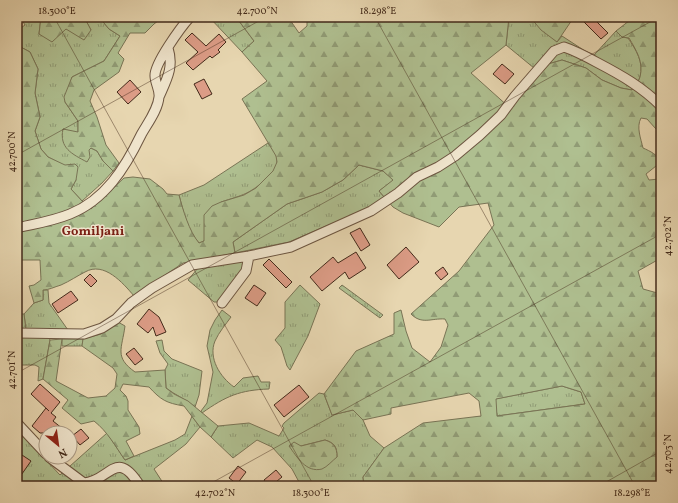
<svg xmlns="http://www.w3.org/2000/svg" width="678" height="503" font-family="Vollkorn,serif">
<style>
.grass{fill:url(#grass-tufts);stroke:#797455;fill-rule:evenodd}
.forest{fill:url(#forest-firs);stroke:#797455;fill-rule:evenodd}
.building{fill:#dc9c86;stroke:#432a1a}
.lines{fill:none;stroke-linecap:round;stroke-linejoin:round}
.street-casing{stroke:#6c5540;stroke-width:11}
.street{stroke:#efe4cc;stroke-width:9}
.ticks{fill:none;stroke:#432a1a;stroke-width:1;stroke-opacity:0.45}
.labels{text-anchor:middle;stroke-width:3;stroke-linejoin:round;paint-order:stroke}
.quarter-label{font-size:13px;font-weight:bold;fill:#7a1f14;stroke:#efe4cc}
.neatline{fill:none;stroke:#432a1a;stroke-width:1.5}
.ticks-label{font-size:10px;text-anchor:middle;fill:#432a1a}
</style>
<defs>
<pattern id="grass-tufts" width="24" height="20" patternUnits="userSpaceOnUse"><rect width="24" height="20" fill="#afbf90"/><path d="M3 7l-1-3M5 7V3M7 7l1-3M15 17l-1-3M17 17v-4M19 17l1-3" fill="none" stroke="#909b75"/></pattern>
<pattern id="forest-firs" width="22" height="20" patternUnits="userSpaceOnUse"><rect width="22" height="20" fill="#afbf90"/><path d="M5 1l3.5 6h-7zM16 11l3.5 6h-7z" fill="#909b75"/></pattern>
</defs>
<rect width="100%" height="100%" fill="#e7d6b0"/>
<filter id="stains"><feTurbulence type="fractalNoise" baseFrequency=".005" numOctaves="4"/><feColorMatrix values="0 0 0 0 .2 0 0 0 0 .09 0 0 0 0 .02 0 0 0 .5 -.17"/></filter>
<radialGradient id="worn" r=".72"><stop offset=".6" stop-color="#630" stop-opacity="0"/><stop offset="1" stop-color="#630" stop-opacity=".3"/></radialGradient>
<path class="grass" d="M20,17h21l-2,17 27,-5 25,1 -7,-13h15l10,12 11,7 -16,25 -32,16 -7,25 13,19v12l-15,-4 26,21 2,-2 6,3 6,10 10,10 -11,12 -20,18 -11,-12 5,-9 -5,-16 -6,2 -17,-9 -7,-8 -6,-18 5,-14 -5,-24 3,-24 -8,-17 -13,-7v-16l1,1 7,-5z
M209,17h35l-5,4 15,20 -12,11z
M509,17h21l27,25 5,-6 23,15 9,4 22,-24 6,6 6,1c8,12 16,24 12,39 -1,4 -5,9 -8,13l-11,-2 -19,-8 -16,-12 -24,-8 -14,4 -8,9 -34,-28z
M268,143c4,5 10,13 9,19 0,7 -6,12 -10,16 -17,16 -24,17 -46,24l-17,39 -5,2c-11,-12 -16,-32 -20,-48l25,-10z
M359,165l24,6 11,9 -15,11 5,6 -16,11 -79,34 -54,11 -2,-11 54,-38 35,-12 21,-12z
M241,259l3,4 -2,6 -24,33h-4l-26,-22 10,-12z
M300,285l20,19 -12,32 -18,34 -3,-4 -6,-19 -6,-7 10,-12v-26z
M342,285l41,30 -3,3 -41,-30z
M43,290h5l1,13 19,27h-42l-2,-16 10,-11 9,-3z
M222,310l9,7c-5,7 -12,15 -16,24 -7,17 5,36 19,46l9,-9 15,-2 3,6h9l-1,7c-29,1 -43,7 -67,24l-1,-2 6,-8 6,-31 -6,-26 3,-16 5,-10z
M17,337l32,1 1,2 -7,39 -5,2 1,-14 -4,-2h-18z
M62,339h21l-1,7h-20z
M162,340l2,11 8,8 30,12 -3,24 -4,12c-9,-8 -20,-12 -29,-19l-1,-18 3,-6 -8,-11 -4,-12z
M562,386l19,6 4,12 -88,12 -2,-17z
M319,393l5,1 8,21 21,-5 10,10 7,16 14,12 -21,29 1,9h-60l-5,-4 -7,-13 -20,-22 -15,-7 -24,18 -22,-21 7,-11 31,-3 30,13 5,-8 -2,-2 2,-3zM325,440c10,3 12,7 12,17l-47,-11h11z
M192,416l8,11 -14,17 -32,25 11,17h-148v-57l43,46 47,-42 18,27 50,-20 10,-6z"/>
<path class="forest" d="M41,17h43l7,13 -7,10 -18,-11 -14,13 -13,-8z
M99,17h64l-9,7 -9,9h-15l-12,20 6,6 -5,13 -25,18 -4,11 7,16 9,28 13,18 -6,8 -10,-10 -6,-10 -6,-3 -2,2 1,7 -3,5c-15,-8 -28,-14 -24,-33l15,3v-11l-13,-19 -1,-5 8,-20 32,-16 16,-25 -11,-7z
M244,17h44l11,16 8,-7v-9h202l-3,28 -35,28 39,35 38,-44 14,-4 24,8 16,12 19,8 11,2c3,-4 7,-9 8,-13 4,-15 -4,-27 -11,-39l-7,-1 -6,-6 18,-14h27v111l-5,1 -9,-10 -6,-1c-5,9 0,21 2,30 7,3 15,7 18,14l-15,12 3,6 10,-1 2,2v77l-23,13 5,18 18,5v192h-297l-1,-9 21,-29 39,-25 58,-7 -2,-15 -10,-8 -78,15v6l-28,6 -10,-10 -21,5 -8,-21 32,-43 38,-17v-21l7,-3 5,21 6,17 18,14 11,-15 7,-22 -3,-6c-14,-1 -23,6 -34,-5l48,-43 35,-46 -6,-22 -29,4 -20,20 -36,-14 -10,-6 -14,-16 14,-11 -10,-9 -24,-6 -16,15 -21,12 -35,12 -54,38 2,11 -52,10 -49,33c-11,-13 -30,-35 -49,-24 -8,4 -15,9 -24,13 -7,2 -12,5 -18,5v10l-9,3 -5,-17 5,-1 7,-5 -1,-20h-23v-215l13,7 8,17 -3,24 5,24 -5,14 6,18 7,8 17,8 10,-1 3,3 -2,13 -5,9 11,12 9,8 33,-31 9,-1 17,2 13,10 4,5 12,1c4,15 10,36 20,48l5,-2v-26l8,-9 9,-4 23,-7 12,-7 17,-17 4,-9 -1,-6 -34,-57 25,-18 -25,-29 12,-11 -15,-20zM562,386l19,6 4,12 -88,12 -1,-17z
M530,17h44l-17,25 -16,-12z
M17,314h7l2,16h-9z
M118,322l7,4c-3,23 -11,31 10,46l30,-2 1,18 8,6 14,7 30,25 -7,11 -11,-10 -16,-21c-18,-3 -23,-6 -35,-19l-26,-3 -3,6 6,6 2,5v9l11,17 1,7 -14,7 8,15 -9,4c-10,-14 -17,-28 -31,-39l-13,3 -19,-16 6,-8 -25,-21 7,-39 12,-1 -6,42 32,17 18,-2 9,-8 2,-14 -4,-6 -31,-22 1,-7 18,-5z
M325,440c9,3 12,7 12,17 -4,3 -10,10 -15,12 -16,4 -25,-12 -33,-23l5,-4 7,4z"/>
<path class="building" d="M589,17h3l16,16 -7,6 -17,-17z
M192,33l14,13 13,-12 7,8 -8,8 2,2 -8,6 -2,-2 -17,14 -7,-7 12,-11 -13,-12z
M502,64l12,10 -9,10 -12,-10z
M204,79l8,15 -10,5 -8,-15z
M130,80l11,12 -13,12 -11,-12z
M360,228l10,17 -9,6 -11,-18z
M406,247l13,15 -20,17 -12,-14z
M356,252l10,16 -17,11 -4,-7 -23,19 -12,-14 23,-20 5,6z
M269,259l23,23 -6,6 -23,-23z
M443,267l5,7 -7,6 -6,-7z
M90,274l7,7 -6,6 -7,-7z
M254,285l12,8 -9,13 -12,-8z
M71,291l7,9 -20,13 -6,-9z
M149,309l10,8 7,15 -10,4 -3,-9 -5,6 -11,-9z
M134,348l9,11 -8,6 -9,-11z
M40,384l20,18 -9,11 5,4 -3,4 15,12h-28l-8,-7 14,-18 3,3 -18,-17z
M299,385l10,12 -25,20 -10,-12z
M81,429l8,9 -9,7 -8,-9z
M22,455l9,6 -14,20v-18z
M238,466l8,6 -9,12 -8,-6z
M276,470l6,7 -11,9h-3l-4,-6z"/>
<g class="lines">
<g class="street-casing">
<path id="street" d="M159,97c8,-18 15,-30 9,-49
M17,228c17,-4 36,-7 53,-14 35,-14 55,-46 71,-79 6,-11 17,-25 18,-38 1,-7 -4,-14 -4,-21 -1,-12 26,-49 35,-59
M222,303l24,-32 3,-15
M17,333l67,1 18,-6 14,-9 15,-16 21,-15 40,-23 57,-9 42,-9 80,-36 27,-18 19,-16 21,-10 17,-11 25,-21 21,-20 14,-19 39,-45 10,-4c12,4 23,10 34,16 23,12 44,24 63,43
M17,423l29,31
M49,457l35,26c26,-2 32,-36 56,3"/>
</g>
<use href="#street" class="street"/>
</g>
<path class="ticks" d="M54,17l260,469M375,17l260,469M17,155l249,-138M17,373l642,-356M206,486l455,-252M599,486l62,-35"/>
<g class="labels">
<g class="quarter-label">
<text x="93" y="235">Gomiljani</text>
</g>
</g>
<rect width="678" height="503" fill="none" stroke="#e7d6b0" stroke-width="44"/>
<g transform="translate(58 445) rotate(151)"><circle r="19" fill="#efe4cc" stroke="#aa9a85"/>
<path d="M0-3L7 15L0 10L-7 15Z" fill="#8f2418"/>
<text y="-6" font-size="11" font-weight="bold" text-anchor="middle" fill="#432a1a">N</text>
</g>
<rect x="22" y="22" width="634" height="459" class="neatline"/>
<g class="ticks-label">
<text x="57" y="14">18.300°E</text>
<text x="257" y="14">42.700°N</text>
<text x="378" y="14">18.298°E</text>
<text transform="translate(11 152) rotate(-90)" y="4">42.700°N</text>
<text transform="translate(667 236) rotate(-90)" y="4">42.702°N</text>
<text transform="translate(11 370) rotate(-90)" y="4">42.701°N</text>
<text transform="translate(667 454) rotate(-90)" y="4">42.703°N</text>
<text x="215" y="496">42.702°N</text>
<text x="311" y="496">18.300°E</text>
<text x="632" y="496">18.298°E</text>
</g>
<rect width="100%" height="100%" filter="url(#stains)"/>
<rect width="100%" height="100%" fill="url(#worn)"/>
</svg>
